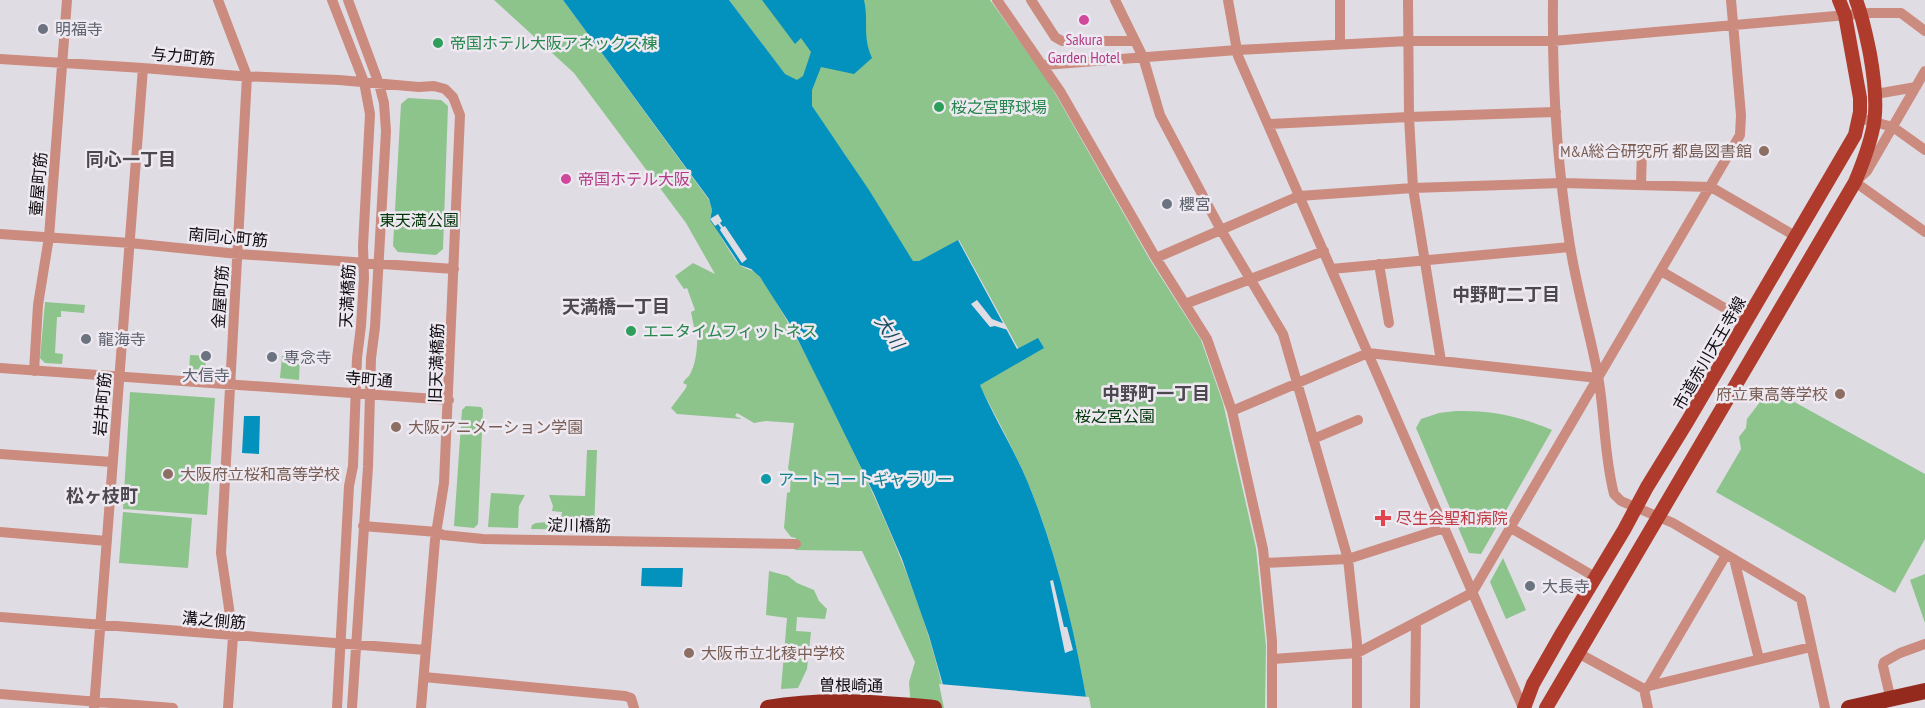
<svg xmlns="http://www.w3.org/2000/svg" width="1925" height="708" font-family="'PT Sans Narrow','Noto Sans JP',sans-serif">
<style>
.green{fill:#8cc48c}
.water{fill:#0391bd}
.pier{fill:#e0dce4}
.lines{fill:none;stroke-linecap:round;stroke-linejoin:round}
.minor{stroke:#cb8b7f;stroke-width:10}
.major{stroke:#af3b2c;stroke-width:14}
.highway{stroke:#942a1d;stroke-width:16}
.hotel-dot{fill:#d1479c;stroke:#eee9f1;stroke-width:2}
.worship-dot{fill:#6b7280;stroke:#eee9f1;stroke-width:2}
.leisure-dot{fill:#2e9e5b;stroke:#eee9f1;stroke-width:2}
.education-dot{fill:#8d6e63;stroke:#eee9f1;stroke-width:2}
.culture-dot{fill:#0f9aa8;stroke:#eee9f1;stroke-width:2}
.health-dot{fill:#e0444e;stroke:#eee9f1;stroke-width:2}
.labels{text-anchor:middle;stroke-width:5;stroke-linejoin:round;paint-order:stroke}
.worship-label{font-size:16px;fill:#5b616d;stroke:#eee9f1;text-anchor:start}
.hotel-label{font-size:16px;fill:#b23c85;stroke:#eee9f1}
.leisure-label{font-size:16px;fill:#27864d;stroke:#eee9f1;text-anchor:start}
.street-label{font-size:16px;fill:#0d0b0e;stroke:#eee9f1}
.education-label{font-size:16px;fill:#785e54;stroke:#eee9f1;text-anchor:start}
.park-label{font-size:16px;fill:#003507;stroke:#eee9f1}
.culture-label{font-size:16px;fill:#0d838f;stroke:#eee9f1;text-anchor:start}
.health-label{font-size:16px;fill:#be3a42;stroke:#eee9f1;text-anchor:start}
.neighbourhood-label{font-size:18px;font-weight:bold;fill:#4c484f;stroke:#eee9f1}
.water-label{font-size:18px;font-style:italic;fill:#1a495d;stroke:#eee9f1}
</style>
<rect width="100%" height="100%" fill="#e0dce4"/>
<path class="green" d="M494,0h69l146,200 3,10 -2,9c6,9 24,41 30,46 8,6 14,3 22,15 30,45 54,95 78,144 44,91 87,184 107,284h-36l-2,-26 6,-20 -53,-111 -67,-1 1,-12 -5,-1 -7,-9 3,-35 3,-1 1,-20 -3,-3 6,-46 -28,-2 -12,2 -17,-10 -2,3 7,3 -65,-5 -6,-6 15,-20 1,-3 -4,-2c1,-3 4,-5 6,-7 8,-12 9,-35 8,-49h-3l-3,-15 4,-2 -8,-22 -3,1 -9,-13 18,-13 22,11 -29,-51 -112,-150z
M729,0h261l58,81 102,179 51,80 22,63 33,145 10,98 -1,62h-177c-13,-72 -32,-160 -61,-227 -14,-33 -31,-64 -47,-95l1,-3 43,-24 -65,-119 -40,21h-6l-3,-3 -66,-105z
M408,98l33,2 7,6 -5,143 -7,6 -38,-3 -5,-6 8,-142z
M45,302l40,3 -1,8 -23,-2v6h-4l-2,36 8,1 -1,10 -17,-1 -5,-5z
M190,355l16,1 -1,16 -16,-1z
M282,356l18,1 -1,23 -19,-2z
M130,392l85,6 -8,117 -84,-6z
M1778,393l147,81v65l-30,54 -179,-101 25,-43 -2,-12 7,-9 1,-9 16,-21z
M466,406l15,1 2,3 -5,114 -4,4 -20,-2 8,-116z
M1456,411c34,-1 64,5 96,19l-71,124 -12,-1 -53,-125 5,-9 18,-6z
M587,450h10l-3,80 -63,-1 1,-4 4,-2 25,-2 1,-9 -10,-1 1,-5 -4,-11 36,1z
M491,493l34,2 -6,11 -1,22 -30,-1z
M123,512l69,6 -4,50 -69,-5z
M1503,558l23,52 -20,9 -16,-37z
M769,571l19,5 9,7 17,7 5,11 8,8 -2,10 -28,-2 -1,14 15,1 -4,37 -9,19 -17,1 6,-71 -21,-3z
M1925,574v49l-15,-43z"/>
<path class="water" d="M563,0h166l56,74 12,6 6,-4 8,-24 -10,-14 -6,6 -33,-44h102c5,23 -2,35 8,58l-18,16 -33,-7 -9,23v16l57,84 42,68 2,3h6l39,-21 59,109 21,-11 6,10 -64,37c14,33 34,64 48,98 29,70 47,151 60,225l-145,-23 -14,-49 -27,-77 -28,-65 -49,-100 -35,-70 -30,-47 -9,-8 -11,-4 -30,-45 2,-10 -3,-11z
M244,416h16l-1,38 -17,-1z
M642,568h41l-1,19 -41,-1z"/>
<path class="pier" d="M718,214l4,7 -2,2 3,4 2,-1 22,33 -5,4 -22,-33 1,-2 -3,-4 -3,2 -5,-7z
M977,300l15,19 13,5 3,6 -13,-4 -5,1 -19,-23z
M1053,580l11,47h3l6,23 -8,3 -15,-72z
M939,684l150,13 2,11h-147z"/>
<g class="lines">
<path class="minor" d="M218,0l29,76 -26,477 12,83 -5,72
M332,0l32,82 6,32 -7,132 1,32 -3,48 -4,32 -4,108 -4,20 -12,222
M348,0l31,84 5,19 2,28 -11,196 -4,31 -3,109 -16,241
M997,0l63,91 94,164 53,84 25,72 31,138 9,92v67
M1031,0l24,37 7,4h73
M1115,0l28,57 17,58 61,115 62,104 65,225 9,84v65
M1228,0l10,56 285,652
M1408,0l1,117 4,71 28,173
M1553,0c-1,82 4,166 17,246 7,44 20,87 28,130 7,39 6,80 16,118l7,7 52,22 128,76 24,109
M1340,44v-44
M0,59l143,9 96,8 100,4 80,7 15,-1 11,3 8,8 7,18 -16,368 -9,57 -14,168
M1044,65l193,-15 171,-9h145l317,-28h31l24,18
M1925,71l-58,100 -12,11 70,50
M1876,94l40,-7
M1859,118l34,9 32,23
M1268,124l141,-7 147,-5
M1641,185l1,-36
M0,234l130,9 108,11 216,15
M1156,258l143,-62 114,-8 149,-5 149,4 86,50
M1379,264l10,59
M1331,269l239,-22
M1661,271l86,50
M1185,304l139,-53
M0,368l449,32
M34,371l4,-66 11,-68 18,-237
M1232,411l136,-58 230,25
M1313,439l45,-19
M0,454l112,8
M363,526l74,6 6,3 40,4 313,5
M1511,528l84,49
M0,532l107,9
M1734,559l25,100
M1264,563l84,-4 96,-31
M0,617l426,33
M1578,653l66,36 4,19
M1273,659l84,-6 115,-60 268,-458 1,-20 -10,-115
M424,677l201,19 6,2 3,10
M1649,686l77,-131
M1644,689l5,-3 162,-39
M0,694l173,14
M1891,700l-8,-34 1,-4 16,-9 25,-9
M94,708l49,-640
M1415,708l1,-85"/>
<path class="major" d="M1524,708l9,-24 29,-51 62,-103 23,-43 40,-65 168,-287 5,-23v-14l-15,-83 -6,-15
M1546,708l309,-526c22,-53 25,-71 15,-128 -4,-19 -7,-36 -14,-54"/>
<path class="highway" d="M768,708c56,-10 110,-5 166,0
M1849,708l76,-17"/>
</g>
<g class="hotel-dot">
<circle cx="1084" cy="20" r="6"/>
<circle cx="566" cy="179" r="6"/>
</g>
<g class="worship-dot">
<circle cx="43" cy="29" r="6"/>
<circle cx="1167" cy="204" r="6"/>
<circle cx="86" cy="339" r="6"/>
<circle cx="206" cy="356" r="6"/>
<circle cx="272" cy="357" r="6"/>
<circle cx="1530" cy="586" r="6"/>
</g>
<g class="leisure-dot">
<circle cx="438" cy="43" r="6"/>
<circle cx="939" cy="107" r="6"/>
<circle cx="631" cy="331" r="6"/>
</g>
<g class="education-dot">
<circle cx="1764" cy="151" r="6"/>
<circle cx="1840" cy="394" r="6"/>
<circle cx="396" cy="427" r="6"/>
<circle cx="168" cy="474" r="6"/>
<circle cx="689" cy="653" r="6"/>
</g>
<circle class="culture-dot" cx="766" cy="479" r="6"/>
<path class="health-dot" d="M1380 509h6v6h6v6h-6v6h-6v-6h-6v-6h6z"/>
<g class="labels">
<g class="worship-label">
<text x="55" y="35">明福寺</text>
<text x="1179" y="210">櫻宮</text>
<text x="98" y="345">龍海寺</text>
<text x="284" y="363">専念寺</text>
<text x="206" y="381" text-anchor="middle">大信寺</text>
<text x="1542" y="592">大長寺</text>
</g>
<g class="hotel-label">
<text x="1084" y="45">Sakura<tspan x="1084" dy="18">Garden Hotel</tspan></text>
<text x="578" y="185" text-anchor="start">帝国ホテル大阪</text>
</g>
<g class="leisure-label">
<text x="450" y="49">帝国ホテル大阪アネックス棟</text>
<text x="951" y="113">桜之宮野球場</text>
<text x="643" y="337">エニタイムフィットネス</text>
</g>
<g class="street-label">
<text transform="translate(183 56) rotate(5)" y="6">与力町筋</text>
<text transform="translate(38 184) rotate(-85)" y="6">壷屋町筋</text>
<text transform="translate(228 237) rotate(5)" y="6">南同心町筋</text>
<text transform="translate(347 296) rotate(-87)" y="6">天満橋筋</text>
<text transform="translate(220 297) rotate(-86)" y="6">金屋町筋</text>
<text transform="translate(1709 353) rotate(-60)" y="6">市道赤川天王寺線</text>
<text transform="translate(436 363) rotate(-88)" y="6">旧天満橋筋</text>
<text transform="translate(369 379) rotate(4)" y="6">寺町通</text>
<text transform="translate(102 404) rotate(-85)" y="6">岩井町筋</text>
<text transform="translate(579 525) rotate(1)" y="6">淀川橋筋</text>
<text transform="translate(214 620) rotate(5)" y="6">溝之側筋</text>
<text transform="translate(851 685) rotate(1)" y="6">曽根崎通</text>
</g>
<g class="education-label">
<text x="1752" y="157" text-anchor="end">M&amp;A総合研究所 都島図書館</text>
<text x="1828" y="400" text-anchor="end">府立東高等学校</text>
<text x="408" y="433">大阪アニメーション学園</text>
<text x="180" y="480">大阪府立桜和高等学校</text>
<text x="701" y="659">大阪市立北稜中学校</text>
</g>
<g class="park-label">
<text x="419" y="226">東天満公園</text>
<text x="1115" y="422">桜之宮公園</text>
</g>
<g class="culture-label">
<text x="778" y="485">アートコートギャラリー</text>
</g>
<g class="health-label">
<text x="1396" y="524">尽生会聖和病院</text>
</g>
<g class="neighbourhood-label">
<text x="131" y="166">同心一丁目</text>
<text x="1506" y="301">中野町二丁目</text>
<text x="616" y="313">天満橋一丁目</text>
<text x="1156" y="400">中野町一丁目</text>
<text x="102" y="502">松ヶ枝町</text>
</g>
<g class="water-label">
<text transform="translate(889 332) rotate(56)" y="6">大川</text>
</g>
</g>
</svg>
